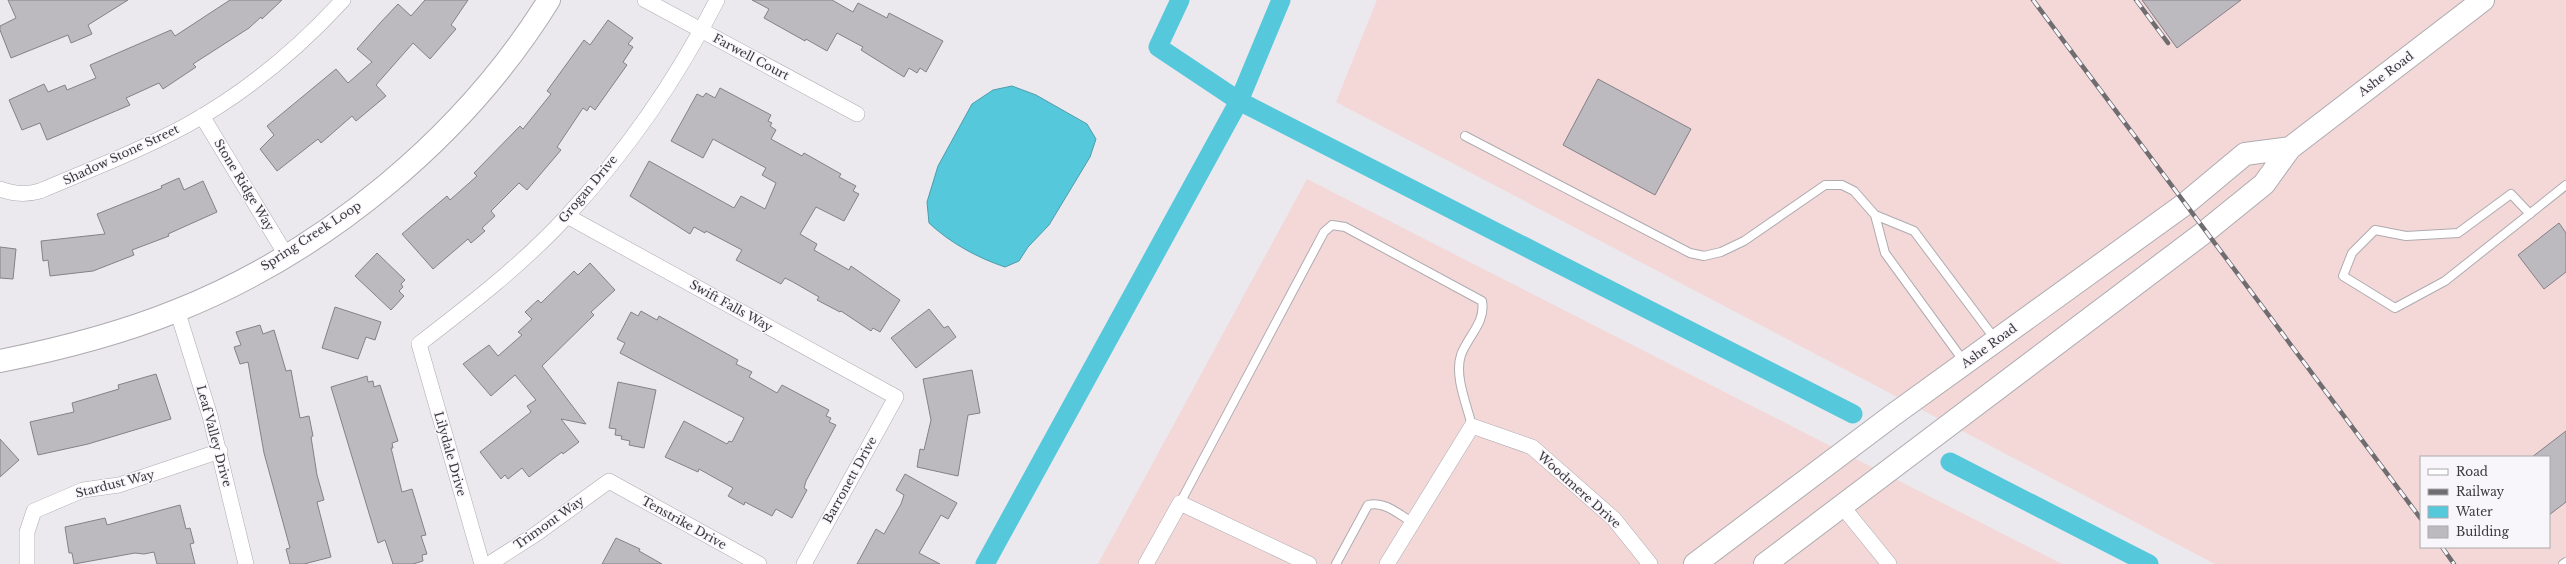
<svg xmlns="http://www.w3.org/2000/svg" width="2566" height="564" font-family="'Libre Baskerville',serif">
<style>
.industrial{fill:#f3d8d7;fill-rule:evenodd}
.water{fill:#56c8db;stroke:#4e9dab}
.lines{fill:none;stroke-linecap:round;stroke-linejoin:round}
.canal{stroke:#56c8db;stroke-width:19}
.building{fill:#bcb9bf;stroke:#848187}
.lane-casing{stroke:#aeabb1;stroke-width:10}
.street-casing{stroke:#aeabb1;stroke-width:16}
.secondary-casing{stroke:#aeabb1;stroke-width:24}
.lane{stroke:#fff;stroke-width:8}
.street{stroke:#fff;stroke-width:15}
.secondary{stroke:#fff;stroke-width:22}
.rail-casing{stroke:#6f6d70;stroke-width:4.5}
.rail{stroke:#f8f5fb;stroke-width:3;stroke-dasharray:9;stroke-linecap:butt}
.labels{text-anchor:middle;stroke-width:3;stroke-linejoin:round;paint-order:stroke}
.street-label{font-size:12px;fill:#3a393b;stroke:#f8f5fb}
</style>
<rect width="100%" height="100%" fill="#ebe8ee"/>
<path class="industrial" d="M1377,0h1189v564h-351l-879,-462zM2421,457h128v90h-128z
M1307,179l755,385h-964z"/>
<path class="water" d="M1012,86l24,9 51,29 9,15 -6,18 -41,68 -21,22 -9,14 -14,6c-27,-9 -55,-24 -76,-44l-2,-21 11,-36 34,-62 21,-14z"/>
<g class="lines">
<path class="canal" d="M1180,0l-22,47 81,54 614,313
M1950,462l199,102
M985,564l254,-463 42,-101"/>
</g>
<path class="building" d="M8,0h120l-40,25 4,9 -21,9 -3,-8 -57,23 -11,-28v-4l16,-8z
M230,0h52l-20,19 -1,-2 -12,11 -56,36 3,3 -33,22 -4,-6 -33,15 4,7 -83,35 -7,-17 -18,7 -13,-30 35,-16 4,8 17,-7 2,5 29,-12 -6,-13 81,-35 4,6z
M425,0h43l-17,25 5,4 -26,30 -17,-16 -37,42 10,11 -30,25 -4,-5 -31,27 -3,-4 -41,32 -17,-22 14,-14 -7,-9 69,-57 12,14 24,-21 -15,-13 24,-27 17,-18 13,12z
M752,0h80l21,12 5,-9 29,15 2,-5 54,28 -17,31 -6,-4 -3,5 -8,-5 -5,9 -43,-27 2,-3 -26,-14 -10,18 -21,-12 -1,2 -41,-23 5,-9z
M2142,0h99l-64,48z
M608,20l25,18 -5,6 5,3 -10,15 4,3 -32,45 -5,-4 -3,5 -4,-3 -26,39 4,3 -34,40 -8,-7 -28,28 4,5 -13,12 3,3 -14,12 -3,-4 -35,30 -31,-35 45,-38 3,4 27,-24 -3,-3 46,-47 3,3 28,-35 -4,-3 37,-51 6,5z
M1598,79l93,50 -36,66 -92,-50z
M720,88l51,27 -3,6 4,2 -2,3 6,4 -5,9 31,17 2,-3 37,21 -2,3 17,9 -3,5 6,3 -15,27 -28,-14 -16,27 17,10 -3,6 35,20 2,-4 49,34 -20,32 -7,-4 -2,3 -30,-20 -1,1 -23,-12 2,-3 -26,-15 -8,-4 -4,6 -45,-24 6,-10 -36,-19 -1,2 -11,-6 -4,7 -60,-38 19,-35 85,47 7,-12 24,13 11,-26 -14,-8 4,-7 -53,-29 -10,19 -32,-17 26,-47 6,3 3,-4 9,5z
M179,178l5,12 19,-9 14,31 -49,22 1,2 -37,14 2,5 -41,16 -43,5 -2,-16 -5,1 -2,-20 64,-7 -8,-20 65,-26 -1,-2z
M2559,223l7,10v39l-22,17 -26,-34z
M0,247l16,2 -3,30 -13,-1z
M377,253l28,27 -4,4 2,3 -4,4 5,5 -13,14 -36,-34z
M590,263l25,27 -24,22 3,3 -52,51 44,58 -25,-5 18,23 -16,12 -1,-2 -33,25 -7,-9 -14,11 -3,-4 -4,4 -21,-27 51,-40 -4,-6 9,-6 -21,-25 -24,21 -28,-32 26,-19 9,11 24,-21 -4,-3 14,-13 -7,-7 13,-12 3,3 33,-32 4,4z
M335,307l46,15 -6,18 -9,-3 -8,22 -36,-11z
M929,309l15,19 4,-2 8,11 -40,31 -25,-30z
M641,311l16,9 2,-4 79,44 -2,4 16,8 -3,5 28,16 5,-8 47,25 -3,6 5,2 -2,4 7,3 -30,56 -2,7 3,2 -15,28 -16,-9 -4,7 -27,-14 -1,3 -16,-9 5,-8 -34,-19 -1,3 -33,-15 19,-36 43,23 2,-3 3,1 12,-24 -124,-65 5,-10 -8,-4 14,-27 7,4z
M260,325l3,9 11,-4 12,41 5,-1 9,48 9,-2 4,20 -2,1 6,38 7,25 -7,2 14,55 -27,7h-14l-4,-15 4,-1 -26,-95 -16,-91 -8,2 -6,-17 7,-2 -5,-13z
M972,370l8,43 -12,2 -10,61 -41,-9 3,-18 4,1 7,-30 -8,-41z
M156,374l15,45 -83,25 -50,11 -8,-33 44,-10 -2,-9 47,-14 -1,-4z
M367,376l1,6 5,-1 1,6 6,-2 18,56 -6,2 1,5h-2l11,44 10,-3 14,46 -5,1 6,18 -5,1 1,6 -10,3h-20l-8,-24 -7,3 -47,-156z
M618,382l38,8 -12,58 -15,-3 1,-4 -9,-2 1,-3 -7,-1 1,-6 -7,-1z
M2566,431v71l-17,13v-58h-17z
M0,439l19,21 -19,17z
M905,474l52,29 -9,16 -7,-4 -22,38 21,11h-83l19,-35 8,5 17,-30 3,-9 -8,-5z
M180,505l6,24 4,-1 4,15 -4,1 5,20h-38l-3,-12 -10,2 -9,-1 -61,11 -2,-11h-3l-4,-26 40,-9 2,7z
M616,538l24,11 -1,2 23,13h-60z"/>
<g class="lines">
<g class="lane-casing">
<path id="lane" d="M1465,136l225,117 14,3 17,-4 23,-11 81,-56h17l12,6 21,24 10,38 80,110
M2530,214l-19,-20 -53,39 -52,3 -31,-6 -23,23 -9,23 52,32 50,-27 121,-96
M1875,215l39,16 81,108
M1180,503l144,-271 8,-7 13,2 137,74c4,21 -14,35 -21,54 -7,21 6,50 11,71
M1336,564l32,-59c17,-4 30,9 44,17
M2563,564l3,-2"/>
</g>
<g class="street-casing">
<path id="street" d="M645,0l212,114
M202,116l84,139
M0,189c15,5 25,6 40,2 49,-21 99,-40 147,-66 58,-32 111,-76 156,-125
M567,216l329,181 -92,167
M177,310l33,106 36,148
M1842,506l47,58
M27,564v-32l7,-21 49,-21 36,-5 101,-34
M482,564l-63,-220c52,-40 104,-80 148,-128 59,-64 111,-139 150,-216
M489,564l47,-30 73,-53 150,83
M1146,564l34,-61 129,61
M1387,564l85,-138 60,21 82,72 36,45"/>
</g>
<g class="secondary-casing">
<path id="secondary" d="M0,361c60,-12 119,-27 176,-50 150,-60 288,-174 373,-311
M1695,564l198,-149 292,-211 60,-50 45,-6
M1765,564l441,-333 58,-47 26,-36 193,-148"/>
</g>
<use href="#lane" class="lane"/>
<use href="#street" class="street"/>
<use href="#secondary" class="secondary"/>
<g class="rail-casing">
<path id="rail" d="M2033,0l388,519
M2136,0l32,43
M2442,547l12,17"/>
</g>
<use href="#rail" class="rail"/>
</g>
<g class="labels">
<g class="street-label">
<text transform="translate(751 57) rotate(28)" y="4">Farwell Court</text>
<text transform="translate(2386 74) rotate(-37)" y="4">Ashe Road</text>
<text transform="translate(121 155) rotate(-25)" y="4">Shadow Stone Street</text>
<text transform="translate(244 185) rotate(59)" y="4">Stone Ridge Way</text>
<text transform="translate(588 189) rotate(-50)" y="4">Grogan Drive</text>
<text transform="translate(311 236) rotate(-33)" y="4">Spring Creek Loop</text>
<text transform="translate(731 306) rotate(29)" y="4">Swift Falls Way</text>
<text transform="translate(1989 346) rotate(-36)" y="4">Ashe Road</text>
<text transform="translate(214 436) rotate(75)" y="4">Leaf Valley Drive</text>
<text transform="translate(450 454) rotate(74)" y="4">Lilydale Drive</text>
<text transform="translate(850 480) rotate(-61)" y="4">Barronett Drive</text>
<text transform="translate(115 484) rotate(-14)" y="4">Stardust Way</text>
<text transform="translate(1579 490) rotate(42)" y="4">Woodmere Drive</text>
<text transform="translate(549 523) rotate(-35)" y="4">Trimont Way</text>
<text transform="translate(684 523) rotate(29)" y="4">Tenstrike Drive</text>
</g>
</g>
<rect x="2420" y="456" width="130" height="92" fill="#f8f5fb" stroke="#acaaae"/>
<rect x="2428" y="469" width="20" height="6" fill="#ffffff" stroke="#acaaae"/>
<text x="2456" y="476" font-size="12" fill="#3a393b">Road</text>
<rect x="2428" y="489" width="20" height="6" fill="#6f6d70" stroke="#acaaae"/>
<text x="2456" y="496" font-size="12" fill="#3a393b">Railway</text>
<rect x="2428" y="506" width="20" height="12" fill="#56c8db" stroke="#acaaae"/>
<text x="2456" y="516" font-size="12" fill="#3a393b">Water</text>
<rect x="2428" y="526" width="20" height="12" fill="#bcb9bf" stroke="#acaaae"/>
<text x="2456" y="536" font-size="12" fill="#3a393b">Building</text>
</svg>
